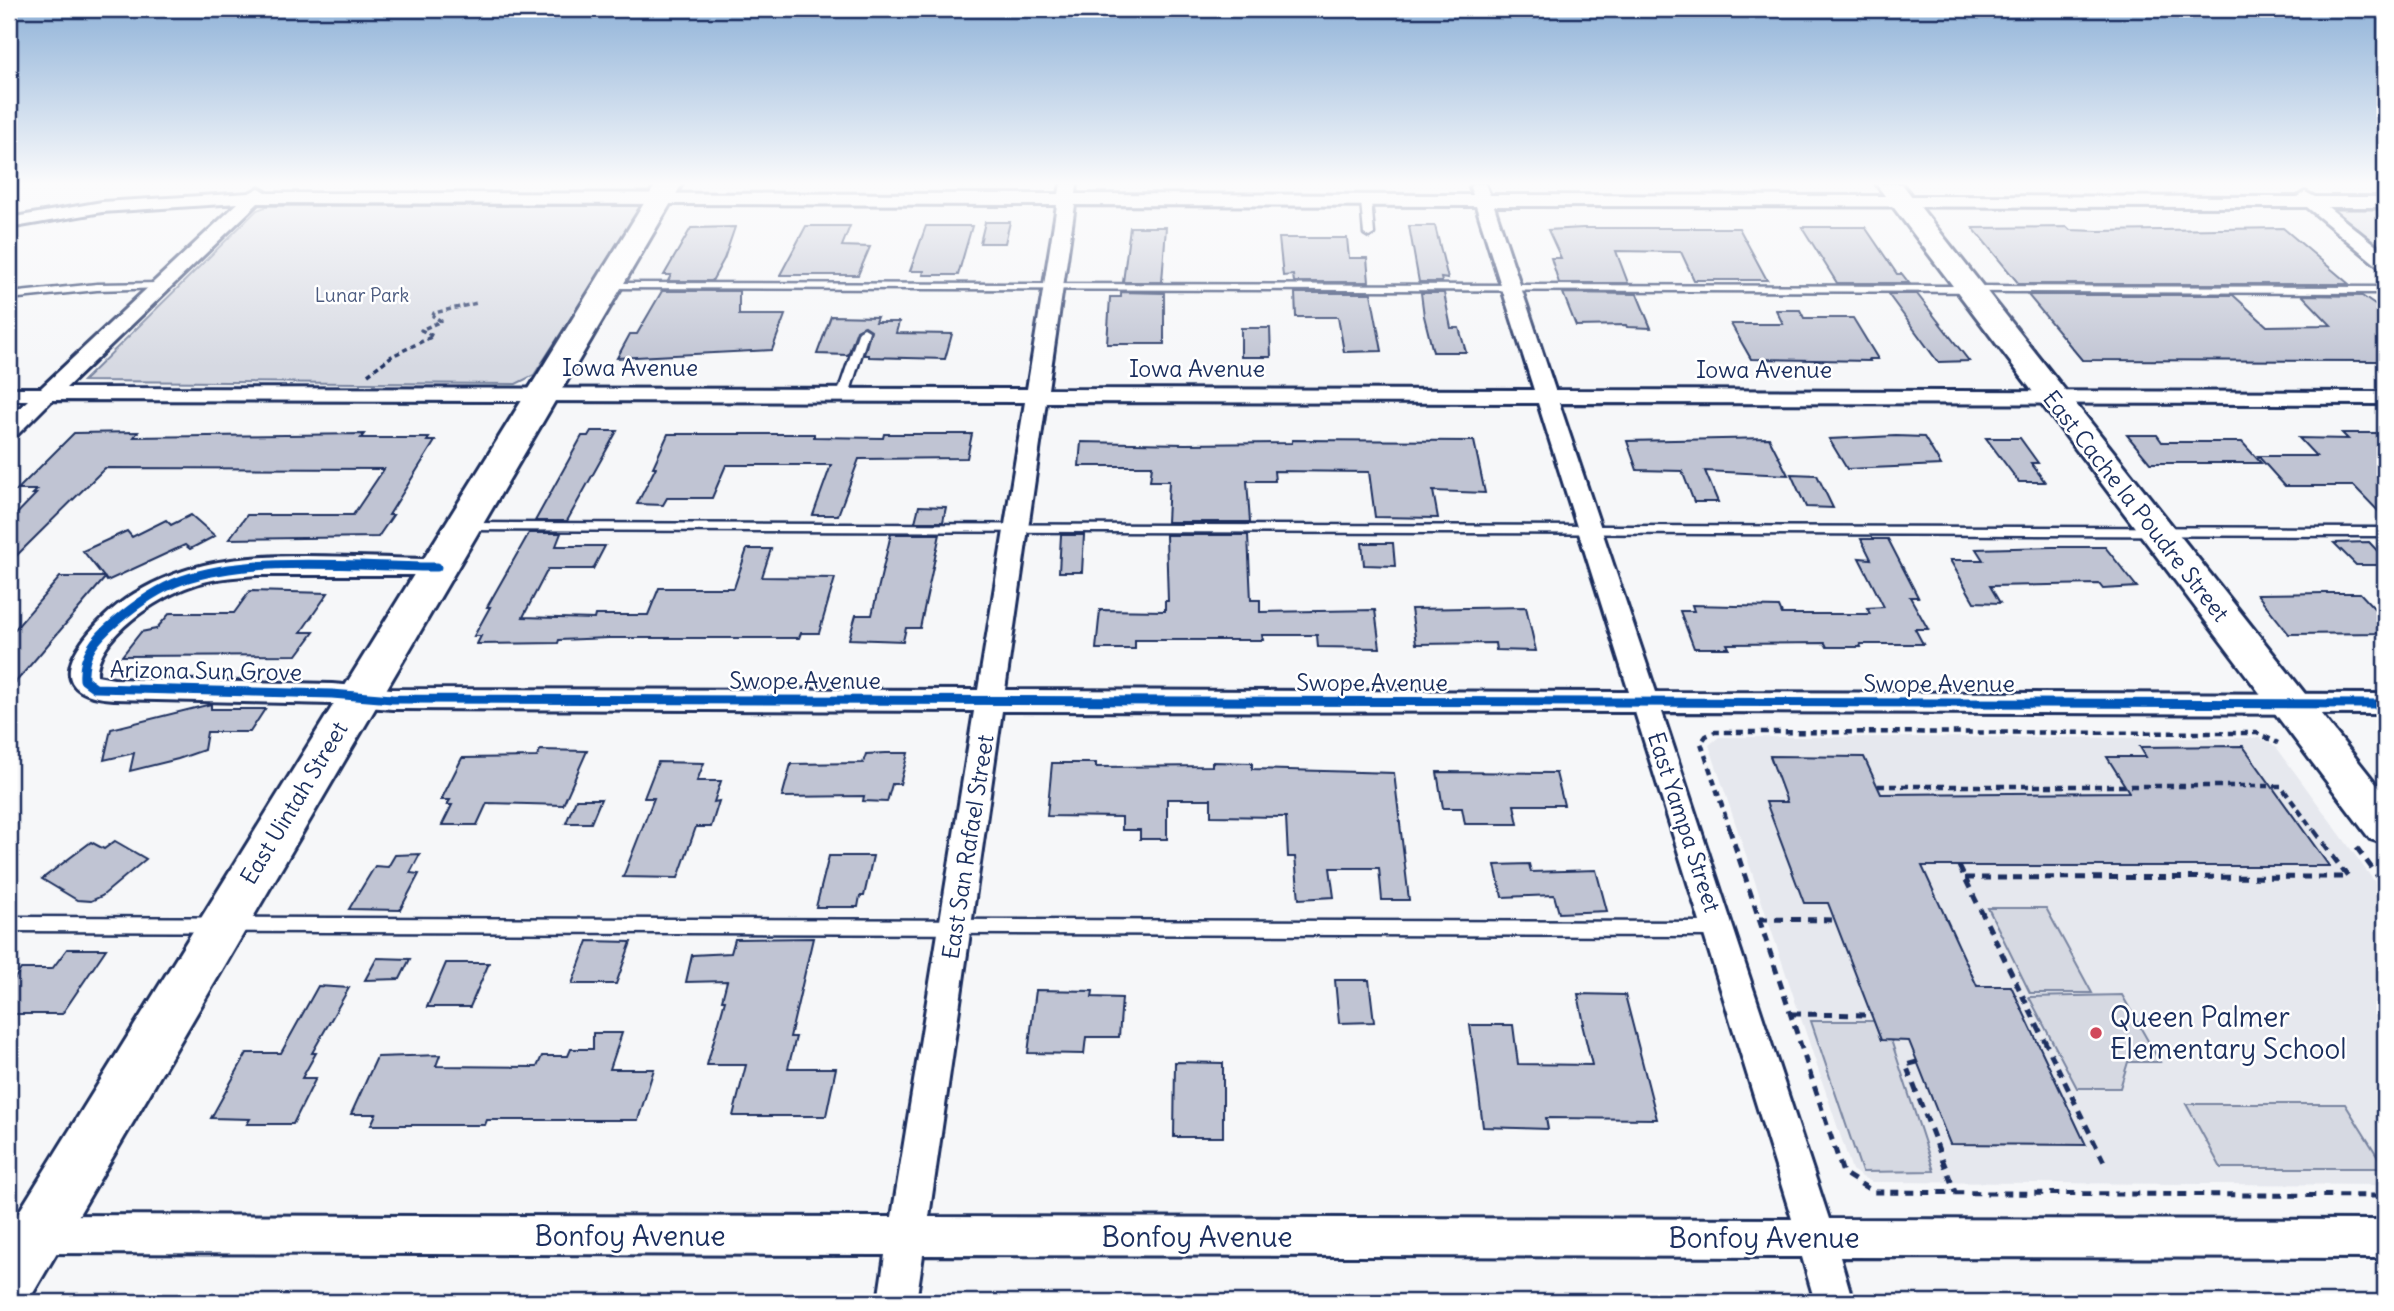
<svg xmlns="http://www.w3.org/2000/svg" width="2394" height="1311" font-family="Delius,sans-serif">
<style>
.built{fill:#e6e8ee}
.green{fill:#d6d9e2;stroke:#7884a0;stroke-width:2}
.building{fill:#c0c4d3;stroke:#1b2f5e;stroke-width:2}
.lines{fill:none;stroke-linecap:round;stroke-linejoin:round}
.lane-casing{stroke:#1b2f5e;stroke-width:5}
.street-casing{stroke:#1b2f5e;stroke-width:6}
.secondary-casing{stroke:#1b2f5e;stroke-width:6}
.path-far2{stroke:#1b2f5e;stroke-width:3.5;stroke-dasharray:5 3.5;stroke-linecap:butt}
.path-far1{stroke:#1b2f5e;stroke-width:4.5;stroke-dasharray:7 5;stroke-linecap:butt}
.path{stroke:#1b2f5e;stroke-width:5;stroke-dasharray:9 7;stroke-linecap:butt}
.lane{fill:#fff;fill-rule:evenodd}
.street{fill:#fff;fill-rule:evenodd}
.secondary{fill:#fff;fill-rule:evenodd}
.cycleway-casing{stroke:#fff;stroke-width:13}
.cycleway{stroke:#0057b8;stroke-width:9}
.poi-dot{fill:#d1495b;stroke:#fff;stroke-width:2.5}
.labels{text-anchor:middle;stroke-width:5;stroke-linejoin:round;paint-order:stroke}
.far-park-label{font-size:19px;fill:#4a5a7f;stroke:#fff}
.street-label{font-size:23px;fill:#1b2f5e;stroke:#fff}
.near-poi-label{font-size:28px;fill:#1b2f5e;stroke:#fff;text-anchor:start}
.near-street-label{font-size:28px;fill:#1b2f5e;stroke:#fff}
</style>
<rect width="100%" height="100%" fill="#f6f7f9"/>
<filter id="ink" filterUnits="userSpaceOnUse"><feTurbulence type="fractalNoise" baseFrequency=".0143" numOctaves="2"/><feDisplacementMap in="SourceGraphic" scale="14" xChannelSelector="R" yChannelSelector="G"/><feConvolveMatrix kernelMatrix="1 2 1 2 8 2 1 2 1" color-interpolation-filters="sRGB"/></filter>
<g filter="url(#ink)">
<path class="built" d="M1719,737l540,1 10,4 8,6 108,148v289l-513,-3 -10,-5 -10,-7 -143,-425z"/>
<path class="green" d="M268,206h372l1,3 -107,166 -18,9 -433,-3 174,-171z
M2334,210h51v40z
M1988,908h58l46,85h-62z
M2122,995l38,67h-32l-8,26h-43l-48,-91z
M1811,1021h63l7,19h10l43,131 -72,1z
M2186,1104h159l40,64h-164z"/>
<path class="building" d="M985,222h25l-5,21h-25z
M806,226h44l-8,20 28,1 -12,28h-78z
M926,226h46l-14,49h-35l1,-4h-14z
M1409,226h26l13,53 -7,-1 1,4h-23z
M735,227l-11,32 -12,22h-44l3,-6h-7l27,-47z
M1130,227h36l-4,55h-39z
M1802,227h63l32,47h5l7,9h-72z
M2067,227l3,3 28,1 185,-3 66,56h-330l-46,-56z
M1583,228h156l28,52h-73l-13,-28 -65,-1 12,32h-69l-8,-25h10l-13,-28z
M1279,238h68l2,20h18l2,24h-75l-1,-7 -10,1z
M662,291h77v24h46l-13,35 -155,8 13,-24h7z
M1121,292l43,1v51h-57l3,-47h11z
M1295,293h76l11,58 -38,1 -6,-35h-42z
M1421,293h23l7,35h8l7,24h-33l-9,-36z
M1563,293l74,1 14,34 -24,-1 -1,-2 -50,1z
M1888,294h29l52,67 -31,1z
M2028,295h205l34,31 64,-1 -29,-30 60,1 23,16v49l-303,-1z
M1776,310h24l4,8h49l25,41h-9l1,2 -119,-2 -20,-35h52z
M831,316l46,1 -2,5h24l-3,11 56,1 -7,25 -76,-2v-2h-5l7,-25 -6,-4 -8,4 -9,25 -31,-1z
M1241,328h29l1,29h-30z
M591,431h26l-50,90h-32l47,-85h6z
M138,432l-4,5 230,-3 -3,4h68l-2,3h8l-46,74h4l-15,22 -149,2 18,-24h106l31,-46 -279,-1 -96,95v-41l27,-28h-3l4,-4h-20l57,-57z
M2342,433h35l8,8v77l-31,-32h-69l-27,-30h58l-17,-18 49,1z
M668,434h146v3l69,1 1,-4h88l-5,24 -108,1 -21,56h-25l18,-50h-105l-14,33h-45l-4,7 -26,-1 19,-37h-3z
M2127,435h30l5,7h80l19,21h-111z
M1896,436l28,1 17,28 -94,4 -18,-30z
M1769,438l19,37 -83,-4 13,31h-24l-12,-31 -45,-1 -10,-29z
M1986,438h34l18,25h-7l14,19h-26z
M1292,440l182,1 11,52 -52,-2 5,27 -63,-1 -6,-45 -95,-1 1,10h-28l3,41h-83l2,-41h-19l2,-15h-73l2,-24 104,2 107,-1z
M1791,474l26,1 16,33 -27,-1z
M919,506l27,1 -3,15h-28z
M191,515l24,21 -25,13 -5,-4 -78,36 -2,-3 -96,112v-54l51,-59h44l-21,-26 44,-20 5,6 34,-17 5,5z
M529,533h32l-5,13h49l-12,23h-45l-25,48 71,2 1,-4h53l11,-27h75l13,-39h24l-9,28 73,1 -16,55h-18l-2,5h-190l-50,2 -1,3 -81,1 4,-8h-7l16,-29h-3z
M891,534h49l-20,94h-14l-3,13 -54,-2 7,-24h16z
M1061,535h23l-2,37h-23z
M1166,535h82l3,65h9v12l115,-2 5,38 -62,-1 -1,-12h-55l1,5h-128v9h-39l4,-39 65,1v-10h3z
M1861,539h27l30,58h-8l18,32h-13l8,15h-63l1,3h-34l-2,-4 -98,1 2,4h-35l-14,-37h14l-2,-6 87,2 3,7h88l-3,-6 17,-1 -25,-49 12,1z
M2369,542l16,17v6h-29l-22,-22z
M1362,543h31l2,23 -31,-1z
M2053,547h52l32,40 -34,2 -4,-5 -109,2 10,17 -26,-1 -24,-42h33l-7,-11z
M250,591l78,2 -27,39h13l-17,23 -175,1 19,-24 15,-3 14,-16h64z
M2326,593h34l25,27v13l-96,1 -32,-40z
M1526,607l10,44 -40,-1 -1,-7 -79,1 -5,-35z
M211,704v5h54l-15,23h-43l-3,18 -26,9 -48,12 4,-18 -30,7 7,-31z
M2243,746l86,120h-407l55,120h34l75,159 -136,-1 -41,-103 -28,-1 -53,-137h-24l-38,-101h21l-17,-46 94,1 17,37 248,-2 -22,-35h39l-6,-10z
M540,750l47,1 -24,54 -76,-2 -10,22h-35l10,-20h-5l3,-5h-9l21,-42 75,-1z
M886,753h22l-8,31h-8l-5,18 -24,-1 1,-5 -82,1 9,-33 72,-1 3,-9z
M658,762l46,1 -7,18h24l-7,21 5,-1 -8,26h-15l-18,51 -55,-1 31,-79h-10z
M1212,762l40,1v6l142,4 15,127h-27l-3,-32h-49l4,29 -35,2 -4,-42h-7l-2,-40 -75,-1v-17h-44v40h-27v-9h-18v-13l-75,-1 5,-53h44v4l116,-1z
M1437,772l119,1 8,32h-50l4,19h-53l-3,-16h-19z
M576,799h25l-10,24h-25z
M115,841l31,18 -44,37 -11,5 -14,-1 -35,-21 49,-37 13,7z
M420,854l-10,19 9,1 -19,36 -51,-1 26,-43 13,1 7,-12z
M829,856h44l-9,40h-4l-2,11h-42z
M1529,864l2,8 65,-2 11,41 -48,2 -5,-18 -52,2 -7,-32z
M813,938l-23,99h6l-8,31h48l-10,48h-93l13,-51h-39l18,-65h-3l5,-19 -41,1 6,-27 39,-2 4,-14z
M588,941l43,1 -15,42h-44z
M67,949h39l-44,65h-53v-27l12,-18h31z
M377,958l33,1 -10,20 -35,1z
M446,963h43l-19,44h-43z
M1335,980h34l5,42 -35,1z
M318,986l31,2 -37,65h4l-14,25h14l-23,46h-46l3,-5 -39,-1 36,-65h34z
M1036,990l57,1 -1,6 30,1 -3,39h-33l-2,17 -56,-1z
M1578,994l47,1 32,124 -111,-1 2,11 -65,-2 -13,-102h43l5,39 74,1 -10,-41h2z
M593,1033h29l-12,36h44l-16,51h-151l-2,5h-114l5,-11h-25l26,-57 63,-2 -4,11 101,1 5,-11h26l3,-7h22z
M1175,1062l48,1v74h-49z"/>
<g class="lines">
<g class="lane-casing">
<path id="lane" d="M1366,198l5,3 3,33 -5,3 -5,-3 -3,-33z
M161,283l5,3 -1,2 -68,2 -88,9v-6l88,-9z
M607,283l1778,4v6l-1782,-5v-4z
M864,328l5,3 -20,64 -6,3 -4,-1 -2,-2 22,-64z
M463,523l1922,5v8l-1926,-6 -2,-3 2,-3z
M9,917l1709,5 6,2 2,5 -2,5 -6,2 -1709,-5z"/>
</g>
<g class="street-casing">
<path id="street" d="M1061,184h16l-1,10 397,1 -3,-8 3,-3h12l5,11 807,2 8,-5 10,5h70v10h-57l57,46v15l-7,-2 -71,-59 -813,-1 61,184 830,2v12l-826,-1 97,289 729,2v20l-723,-2 167,507 556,1v38l-545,-1 13,45h-38l-13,-45 -879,-2 -7,47h-38l7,-47 -876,-2v-38l883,2 82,-506 -582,-2 -60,-5 -218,-5c-87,-5 -25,-74 12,-100 24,-16 50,-27 78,-34 67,-16 162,-6 233,-6l9,2 3,6 -3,6 -9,2h-181c-22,2 -44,3 -65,11 -33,11 -96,51 -94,90l17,3 218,5 60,5 586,1 47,-288 -973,-2 -35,35 -8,2v-19l19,-18h-19v-12h32l197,-185 -136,9 -93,16v-10l93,-16 147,-9 10,-5 9,5 791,1zM258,203l799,2 -30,184 -961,-1zM1075,205l401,1 58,184 -486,-1zM1046,402l492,1 91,289 -624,-2zM1002,711l633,1 157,507 -863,-2z"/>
</g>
<g class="secondary-casing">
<path id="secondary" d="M656,184h26l-653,1116 -20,2v-74z
M1876,184h26l483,611v49l-15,-5z"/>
</g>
<path class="path-far2" d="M368,374l24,-18 41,-20 -12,-6 20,-9 -8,-5 1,-3 43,-10"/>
<path class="path-far1" d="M1878,786h403l32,44
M1730,830l-29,-87 5,-7 9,-4 542,1 21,10"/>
<path class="path" d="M1729,828l114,345 31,19 511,4
M2357,848l28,38
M1959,866l146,298
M1965,878l383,-1 -36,-49
M1759,919l75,1
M1792,1014l80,1
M1917,1062l-11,3 49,127"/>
<use href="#lane" class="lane"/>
<use href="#street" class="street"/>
<use href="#secondary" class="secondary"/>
<g class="cycleway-casing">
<path id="cycleway" d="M437,567c-75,0 -185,-12 -255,13 -25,9 -47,25 -67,42 -19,16 -33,32 -31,58l11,8 237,6 60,5 1993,5"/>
</g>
<use href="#cycleway" class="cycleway"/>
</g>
</g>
<linearGradient id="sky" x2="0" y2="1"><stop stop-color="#8fb2d8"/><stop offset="0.5" stop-color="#fbfbfc"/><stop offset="1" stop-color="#fbfbfc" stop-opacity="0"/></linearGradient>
<rect width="2394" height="367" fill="url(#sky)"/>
<circle class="poi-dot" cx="2096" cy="1033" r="7"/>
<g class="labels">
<g class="far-park-label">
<text x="362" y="302">Lunar Park</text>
</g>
<g class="street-label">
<text x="630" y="376">Iowa Avenue</text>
<text x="1197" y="377">Iowa Avenue</text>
<text x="1764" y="378">Iowa Avenue</text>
<text transform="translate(2136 506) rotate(52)" y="8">East Cache la Poudre Street</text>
<text transform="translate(206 671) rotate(1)" y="8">Arizona Sun Grove</text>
<text x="805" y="689">Swope Avenue</text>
<text x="1372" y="691">Swope Avenue</text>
<text x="1939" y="692">Swope Avenue</text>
<text transform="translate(294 803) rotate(-59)" y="8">East Uintah Street</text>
<text transform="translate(1684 822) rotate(72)" y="8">East Yampa Street</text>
<text transform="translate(968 847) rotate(-81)" y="8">East San Rafael Street</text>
</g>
<g class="near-poi-label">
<text x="2110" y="1027">Queen Palmer<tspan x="2110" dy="32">Elementary School</tspan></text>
</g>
<g class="near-street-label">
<text x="630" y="1246">Bonfoy Avenue</text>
<text x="1197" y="1247">Bonfoy Avenue</text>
<text x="1764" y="1248">Bonfoy Avenue</text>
</g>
</g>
<rect width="2394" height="1311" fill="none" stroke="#fff" stroke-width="35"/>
<rect x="18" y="18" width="2359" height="1276" fill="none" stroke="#1b2f5e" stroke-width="2.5" filter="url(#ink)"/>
</svg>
